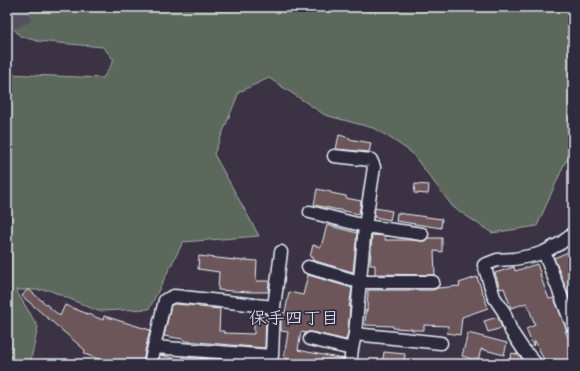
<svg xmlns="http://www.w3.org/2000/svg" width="580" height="371" font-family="Caveat,'Klee One',sans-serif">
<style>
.green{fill:#5c675b;stroke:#a2acaa}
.building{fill:#6c565a;stroke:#e8f1f8}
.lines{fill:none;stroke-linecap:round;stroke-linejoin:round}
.highway-tunnel{stroke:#55505e;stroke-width:22;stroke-dasharray:22 11;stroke-linecap:butt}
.street-casing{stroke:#e8f1f8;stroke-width:15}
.street{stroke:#2f2a3d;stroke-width:12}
.labels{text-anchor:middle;stroke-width:3.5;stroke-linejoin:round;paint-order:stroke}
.neighbourhood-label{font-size:18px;fill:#e8f1f8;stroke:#2f2a3d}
</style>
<rect width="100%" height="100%" fill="#3b3343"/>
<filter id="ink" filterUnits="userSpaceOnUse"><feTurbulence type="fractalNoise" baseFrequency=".025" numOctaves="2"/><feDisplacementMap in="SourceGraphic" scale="8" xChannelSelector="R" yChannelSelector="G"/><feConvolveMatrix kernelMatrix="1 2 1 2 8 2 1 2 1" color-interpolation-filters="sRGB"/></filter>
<g filter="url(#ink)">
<path class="green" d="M7,7h566v158l-7,-5 -29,66 -45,7 -39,-26 -42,-55 -24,-16 -14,-8 -48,-13 -56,-37 -30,14 -25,62 45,82 -76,6 -34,67 -51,2 -49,-21h-33l22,37 -8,37h-23v-290l96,4 11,-18 -11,-13 -66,-6 -17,-5 -13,-15z"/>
<path class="building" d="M339,135l11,3 -1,1 22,4 -2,9 -33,-3z
M415,184l14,1 -1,9 -14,-1z
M317,189l14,3v1l15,3v2l15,3 -2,13 -45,-9z
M375,208l17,3 -2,9 -16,-3z
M397,213l45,6 -1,9 -45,-7z
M327,225l30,8 -4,39 -41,-12 1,-2 -3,-1 3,-12 8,2z
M372,235l14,1 -1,4h25l11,1h4l3,-3h14v14l-8,-1 1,24 -60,-1v-9h-5z
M573,250v56l-19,-48z
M199,256l45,5v-1l13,1 -1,20h13l-1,11h-19l-31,-2 1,-18 -21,-3z
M537,264l4,11h-1l9,24 5,-1 13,33h-2l8,16v13l-8,4h-19l-11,-23 -2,5 -7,-17 9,-4 -8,-22 -16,5 -7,-20 -4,1 -5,-16 19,-6 1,4z
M308,275l44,13 -3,19h1l-2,25 -2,8 -34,-8h-4l-2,1 -5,-1 -3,18 45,9v5h-46l1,-4 -14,-2 4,-26 -7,-1v-18h4l4,-21 14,3z
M477,277l11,31 -26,9 -2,18 -13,-2 1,-7 -24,-1v5h-12v-1l-19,-1v-2l-28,-1 1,-15 1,1 1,-21h65l5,-2 22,-2 -1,-3z
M28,289l32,27 5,-11 38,15 1,-4 46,14 -5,21 -2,13h-29l-30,-10 1,-4 -63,-54z
M175,304l24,2v1l21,2 -1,22h5v2l30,1v-15l6,1 1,-7 5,1 -1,34 -79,-7 -3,-1v-1l-19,-3 7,-31z
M498,317l4,11 -14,4 -4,-11z
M468,333l39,10 -3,12 -23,-6 -3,12 -16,-5z
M384,352l21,2 -1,10h-22z
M512,353l7,2 7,9h-18z
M160,355l22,5 1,-3 26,2 -1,5h-50z"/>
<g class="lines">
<path class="highway-tunnel" d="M7,20l28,-13"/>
<g class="street-casing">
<path id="street" d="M334,156l37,4 3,7 -9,59 -10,108 -3,15 -2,15
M310,212l55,14 57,8
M573,234l-12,9 -17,9 29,75
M308,267l51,15h74
M355,334l86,9
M310,339l42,10
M154,347l118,9 2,-49 7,-55
M150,364l15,-64 9,-4 100,11
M536,364l-13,-15 -12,-18 -7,-19 -10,-15 -10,-32 13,-5 17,-1 21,-4 9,-3"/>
</g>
<use href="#street" class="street"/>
</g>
</g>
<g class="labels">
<g class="neighbourhood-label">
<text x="294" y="324">保手四丁目</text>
</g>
</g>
<rect width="580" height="371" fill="none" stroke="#2f2a3d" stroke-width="24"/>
<rect x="12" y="12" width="556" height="347" fill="none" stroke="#e8f1f8" stroke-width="1.5" filter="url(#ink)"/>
</svg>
